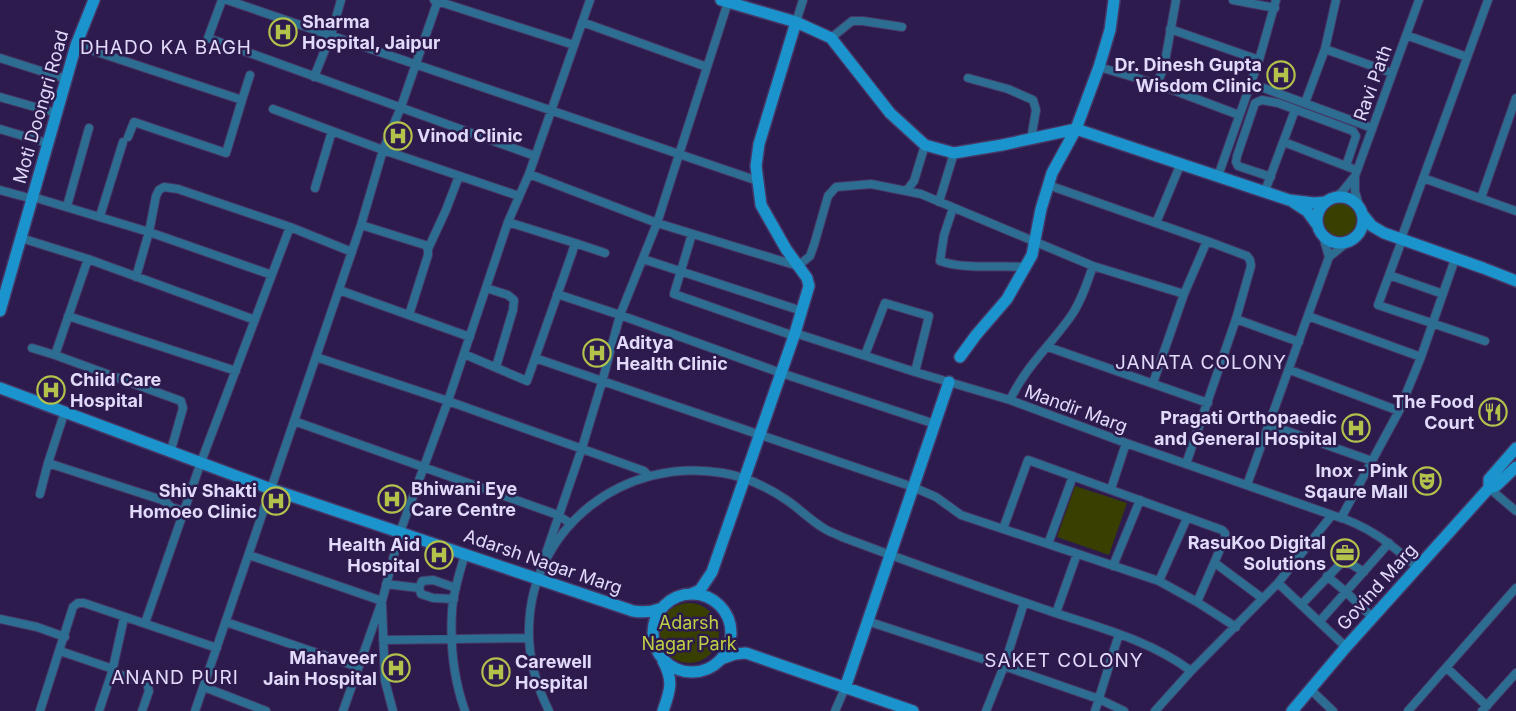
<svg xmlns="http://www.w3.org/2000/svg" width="1516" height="711" font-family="Inter,sans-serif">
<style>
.green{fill:#383f00}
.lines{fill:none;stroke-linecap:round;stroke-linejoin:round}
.street-casing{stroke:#463665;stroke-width:10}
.secondary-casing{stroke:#463665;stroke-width:14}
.street{stroke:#2d6d91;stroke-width:8}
.secondary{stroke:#1b94cd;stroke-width:11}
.labels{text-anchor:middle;stroke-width:5;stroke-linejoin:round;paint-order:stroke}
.poi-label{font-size:18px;font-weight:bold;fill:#e2dafb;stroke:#2d1b4d;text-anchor:end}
.street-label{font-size:18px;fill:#e2dafb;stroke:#2d1b4d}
.park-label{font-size:18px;fill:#bed044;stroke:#2d1b4d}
.neighbourhood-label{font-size:19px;letter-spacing:1px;fill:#e2dafb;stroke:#2d1b4d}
</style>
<rect width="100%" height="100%" fill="#2d1b4d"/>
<path class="green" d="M1323 220a18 18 0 1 1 36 0a18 18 0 1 1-36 0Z
M1075,486l52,17 -18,52 -52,-18z
M659 633a30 30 0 1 1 60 0a30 30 0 1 1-60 0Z"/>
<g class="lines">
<g class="street-casing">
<path id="street" d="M222,0l-14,38 327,118
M227,0l531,181
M434,0l140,45
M1233,0l42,8
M582,22l125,45
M796,22l7,-22
M1170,29l89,31
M1406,35l61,22
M831,38l21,-17h11l39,6
M76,45l166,55 -16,53 -92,-31 -6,15
M1325,49l67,24
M0,58l66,21
M1099,67l58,17 82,31
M314,77l17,-42 10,-35
M968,78l40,11 25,11 3,10 -5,29
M1250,83l122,45
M1157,84l7,-17 12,-67
M0,97l56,16
M242,100l8,-25
M1305,103l20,-54 11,-49
M273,109l110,41 136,46
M0,129l47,14
M1284,142l67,26
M529,174l128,49 141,43 12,-10 4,-11 14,-49 8,-9 35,-3 50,10 172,72 91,28
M1218,176l41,-116 17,-60
M1355,176v15l5,18
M1271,177l-33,-11 -2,-4 1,-6 18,-53 7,-3 16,3 75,28 3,5 -10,30
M1423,178l93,33
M1048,185l159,56 40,15 3,4 1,6 -15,53 -50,145
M315,188l17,-57
M0,190l33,9
M907,190l7,-9 11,-36
M1265,191l30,-81
M33,197l116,35 123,43
M1334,198l8,-6 13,-16 64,-176
M1481,198l35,-100
M939,202l15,-49
M67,206l22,-78
M953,208l-9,27 -4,26c27,9 57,4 85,6
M100,216l23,-74
M1156,223l25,-60
M361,225l64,20 3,4v6l-19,60
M1322,233l7,24
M692,234l-18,60 120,42
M21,238l67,21 167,61
M1401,239l87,-239
M1402,240l-24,65 107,36
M575,243l30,10
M428,249l18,-39 13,-34
M88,259l-33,96 126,46 2,7 -12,42
M643,259l159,52
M1389,275l54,19
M136,277l13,-45 7,-36 3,-6 5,-3 14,2 112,38 62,25
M486,288l22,7 6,5 -1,10 -17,57
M339,290l131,47
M557,294l63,21 161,58 154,51
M68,316l168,55
M1308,316l113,41
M1236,319l63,23
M795,333l120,39 95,28 116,43 206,72c36,10 59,29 86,53
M1048,347l160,56
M32,348l23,7
M464,354l63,27 45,-128 3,-10 -67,-21
M865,355l20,-52 44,13 -14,56
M316,357l132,44 196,70 5,5
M535,358l378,129 23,10 25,18 198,66 38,21 39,25
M1290,370l109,41
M1153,383l31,-89 23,-53
M1010,400c16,-34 40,-54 61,-84 10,-14 16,-33 22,-50
M65,411l-17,52 114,37 5,3 4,4 13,4
M294,421l264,94 13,9
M1270,425l102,36
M1247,485l82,-228 21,-17
M1489,488l27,23
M1111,489l15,-46
M40,494l8,-31
M1341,518l58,-107 22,-54 34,-98
M1003,529l25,-69 194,70 3,3v5l-28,64
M1048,544l25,-68
M546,553l36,-105 20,-66 18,-67 37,-92 71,-221
M249,555l133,46
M1215,563l47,35
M1113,566l27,-66
M1327,576l19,16 26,25
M1159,581l28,-63
M1278,583l68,64
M386,584l33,4
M454,599l-21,-1 -12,-4 -2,-6 3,-7 11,-1 23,8
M382,605l3,76 8,30
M1301,605l41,-43 9,2 13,8
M1056,613l21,-59
M0,619l37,8 28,10
M867,621l137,45 95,33 25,12
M1320,621l69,-78
M226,622l132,45
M145,623l56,-161 89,-235
M383,640l146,-2
M60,651l53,18
M1447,668l40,38
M112,672l35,11 2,8 -7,20
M204,687l62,24
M1311,690l22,21
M40,711l33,-104 5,-4h6l133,45
M99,711l13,-39 12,-54
M195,711l166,-486 22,-75 18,-43 37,-107
M343,711l39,-110 18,-69 48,-131 60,-179 21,-48 61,-174
M465,711c-11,-31 -15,-67 -13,-100 1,-19 8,-39 13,-57
M549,711c-13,-26 -21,-54 -20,-84 3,-101 96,-171 194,-154 24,4 46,15 65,28 13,9 23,20 37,28 5,3 11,5 17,8 64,24 128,47 193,69 53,19 111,31 156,65
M835,711l10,-23
M986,711l18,-45 20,-63
M1095,711l24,-77
M1155,711l36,-40 87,-88 54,-68
M1408,711l108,-123
M1482,711l34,-38"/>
</g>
<g class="secondary-casing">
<path id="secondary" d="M721,0l75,22 35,16 59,75 35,32 29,8 48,-8 74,-16 213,71 25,3 12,-1
M1317 220a23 23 0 1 1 46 0a23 23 0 1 1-46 0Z
M1293,202l14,9 11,15
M1363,215l9,11 12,7 99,35 33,13
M0,311l76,-266 18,-45
M960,357l16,-22 31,-36 25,-44 9,-46 11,-36 24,-44 23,-62 11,-37 4,-30
M0,388l271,101 362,122c11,2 19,1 29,-3
M1489,488v-9l27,-31
M653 633a39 39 0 1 1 78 0a39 39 0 1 1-78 0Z
M691,594l9,-4 12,-18 83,-239 14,-47 -2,-8 -21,-29 -25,-44 -5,-39 3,-22 37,-122
M721,659l14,-5 11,-1 167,58
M845,688l104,-306
M663,711c7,-20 11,-30 0,-50
M1292,711l54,-64 143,-159 7,-2 20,-19"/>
</g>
<use href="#street" class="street"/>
<use href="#secondary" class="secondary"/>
</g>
<defs>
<g id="hospital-ring" transform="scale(1.4375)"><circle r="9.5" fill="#2d1b4d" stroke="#b2c24b" stroke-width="1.5"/><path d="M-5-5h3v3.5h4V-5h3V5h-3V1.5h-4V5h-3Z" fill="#b2c24b"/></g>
<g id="restaurant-ring" transform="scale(1.4375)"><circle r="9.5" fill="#2d1b4d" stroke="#b2c24b" stroke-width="1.5"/><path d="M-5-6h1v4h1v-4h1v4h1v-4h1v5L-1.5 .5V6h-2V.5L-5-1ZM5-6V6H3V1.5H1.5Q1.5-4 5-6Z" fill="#b2c24b"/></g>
<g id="theatre-ring" transform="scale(1.4375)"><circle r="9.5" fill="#2d1b4d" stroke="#b2c24b" stroke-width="1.5"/><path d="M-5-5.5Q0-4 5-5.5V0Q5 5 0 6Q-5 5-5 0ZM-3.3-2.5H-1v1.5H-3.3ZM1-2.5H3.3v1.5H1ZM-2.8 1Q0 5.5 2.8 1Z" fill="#b2c24b"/></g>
<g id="office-ring" transform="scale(1.4375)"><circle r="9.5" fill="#2d1b4d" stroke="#b2c24b" stroke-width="1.5"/><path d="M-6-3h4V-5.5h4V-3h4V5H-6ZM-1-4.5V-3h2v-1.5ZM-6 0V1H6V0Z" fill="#b2c24b"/></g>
</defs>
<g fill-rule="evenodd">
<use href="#hospital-ring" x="283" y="32"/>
<use href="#hospital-ring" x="1281" y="75"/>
<use href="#hospital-ring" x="398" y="136"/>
<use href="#hospital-ring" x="597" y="353"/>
<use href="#hospital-ring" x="51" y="390"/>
<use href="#restaurant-ring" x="1493" y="412"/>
<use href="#hospital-ring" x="1356" y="428"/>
<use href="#theatre-ring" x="1427" y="481"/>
<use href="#hospital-ring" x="392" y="499"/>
<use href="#hospital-ring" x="276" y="501"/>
<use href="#office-ring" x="1345" y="553"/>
<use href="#hospital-ring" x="439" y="555"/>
<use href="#hospital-ring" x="396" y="668"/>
<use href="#hospital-ring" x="496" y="672"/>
</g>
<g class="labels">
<g class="poi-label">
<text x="302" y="28" text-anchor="start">Sharma<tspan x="302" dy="21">Hospital, Jaipur</tspan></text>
<text x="1262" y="71">Dr. Dinesh Gupta<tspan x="1262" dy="21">Wisdom Clinic</tspan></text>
<text x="417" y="142" text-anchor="start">Vinod Clinic</text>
<text x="616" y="349" text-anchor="start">Aditya<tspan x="616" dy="21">Health Clinic</tspan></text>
<text x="70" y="386" text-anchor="start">Child Care<tspan x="70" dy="21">Hospital</tspan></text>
<text x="1474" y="408">The Food<tspan x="1474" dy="21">Court</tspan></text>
<text x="1337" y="424">Pragati Orthopaedic<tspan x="1337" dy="21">and General Hospital</tspan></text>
<text x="1408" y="477">Inox - Pink<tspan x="1408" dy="21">Sqaure Mall</tspan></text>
<text x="411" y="495" text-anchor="start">Bhiwani Eye<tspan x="411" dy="21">Care Centre</tspan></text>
<text x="257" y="497">Shiv Shakti<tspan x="257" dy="21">Homoeo Clinic</tspan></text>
<text x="1326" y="549">RasuKoo Digital<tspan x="1326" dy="21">Solutions</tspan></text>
<text x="420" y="551">Health Aid<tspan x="420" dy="21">Hospital</tspan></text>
<text x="377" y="664">Mahaveer<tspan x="377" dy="21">Jain Hospital</tspan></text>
<text x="515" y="668" text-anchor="start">Carewell<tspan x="515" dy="21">Hospital</tspan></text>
</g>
<g class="street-label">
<text transform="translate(1373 83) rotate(-70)" y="6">Ravi Path</text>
<text transform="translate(41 107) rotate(-74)" y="6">Moti Doongri Road</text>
<text transform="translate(1076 409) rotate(20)" y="6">Mandir Marg</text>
<text transform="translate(543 562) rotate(19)" y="6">Adarsh Nagar Marg</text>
<text transform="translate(1377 587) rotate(-48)" y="6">Govind Marg</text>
</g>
<g class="park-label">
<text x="689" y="629">Adarsh<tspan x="689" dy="21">Nagar Park</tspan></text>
</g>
<g class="neighbourhood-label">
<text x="166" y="54">DHADO KA BAGH</text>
<text x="1201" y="369">JANATA COLONY</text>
<text x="1064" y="667">SAKET COLONY</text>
<text x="175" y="684">ANAND PURI</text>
</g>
</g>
</svg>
